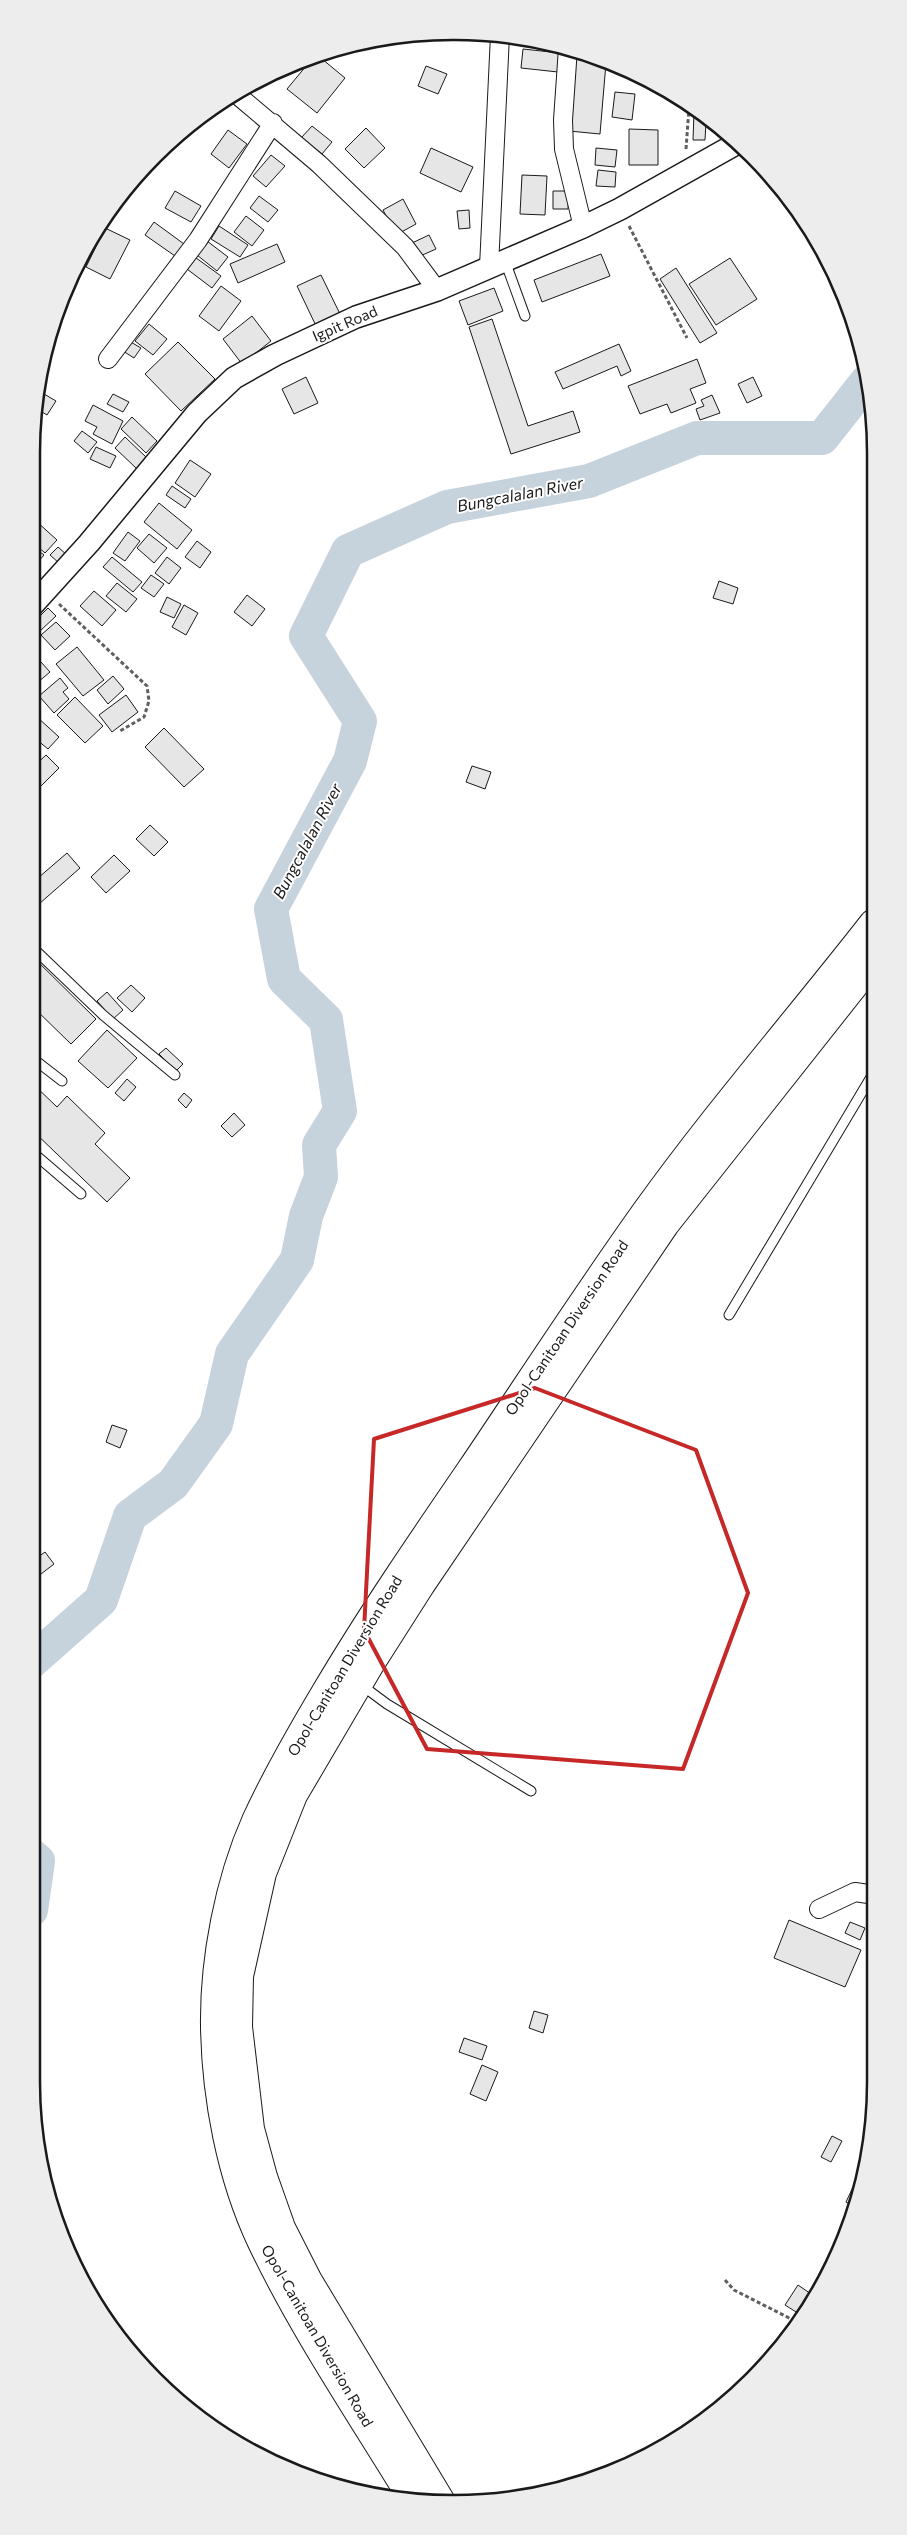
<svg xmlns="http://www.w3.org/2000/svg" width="907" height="2535" font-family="Commissioner,sans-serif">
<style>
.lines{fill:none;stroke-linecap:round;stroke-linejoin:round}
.river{stroke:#c6d2dc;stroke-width:34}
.building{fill:#e6e6e6;stroke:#1a1a1a}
.service-casing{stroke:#1a1a1a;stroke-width:11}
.minor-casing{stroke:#1a1a1a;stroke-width:20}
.tertiary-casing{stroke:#1a1a1a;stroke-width:24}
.primary-casing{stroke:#1a1a1a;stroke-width:30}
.path{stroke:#5f5f5f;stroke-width:3;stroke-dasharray:4 2.5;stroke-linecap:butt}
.service{stroke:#fff;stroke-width:9}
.minor{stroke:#fff;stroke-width:18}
.tertiary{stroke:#fff;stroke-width:21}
.primary{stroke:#fff;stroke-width:28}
.marked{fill:none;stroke:#c62828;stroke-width:4;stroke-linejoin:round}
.labels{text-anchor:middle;stroke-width:4;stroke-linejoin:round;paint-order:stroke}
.street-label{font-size:15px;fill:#1a1a1a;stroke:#fff}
.water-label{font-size:16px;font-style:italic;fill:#1a1a1a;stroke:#fff}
.rim{fill:none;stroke:#1a1a1a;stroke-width:2.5}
</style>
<rect width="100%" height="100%" fill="#fff"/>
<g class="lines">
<path class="river" d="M31,1662l70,-62 29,-84 43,-32 43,-60 16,-70 65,-94 9,-44 15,-39 -2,-32 21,-34 -14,-91 -42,-41 -13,-70 79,-148 10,-40 -54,-85 42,-85 99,-44 142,-26 108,-43h125l45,-57
M31,1855l7,6 -7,49"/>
</g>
<path class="building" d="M523,49l37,4 -2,19 -37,-4z
M575,51l31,12 -6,71 -31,-3z
M316,54l29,24 -28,35 -30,-24z
M426,66l21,8 -9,20 -20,-8z
M615,92l20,2 -3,26 -20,-3z
M694,112l12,10 -1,18h-12z
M312,126l20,16 -10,12 -21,-16z
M366,128l19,20 -21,20 -19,-19z
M629,129l29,1v35h-29z
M228,130l19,14 -18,24 -18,-14z
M431,148l42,19 -12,25 -41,-19z
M596,148l21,2 -2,17 -20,-2z
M271,155l14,11 -19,21 -13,-11z
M598,170l18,2 -1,15 -19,-1z
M522,175l25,1 -2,39 -25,-1z
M175,191l26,15 -10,16 -26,-14z
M553,191h16l-1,18h-15z
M259,196l19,14 -10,12 -18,-14z
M403,199l13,25 -20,11 -13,-25z
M469,210l1,18 -11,1 -2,-18z
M246,216l18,14 -12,16 -18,-14z
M154,222l30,22 -9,12 -30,-21z
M219,226l29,19 -8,12 -29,-18z
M105,228l25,12 -20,39 -24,-12z
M429,235l7,14 -18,8 -6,-14z
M93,237l3,1 -8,18 -5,-3z
M207,241l21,16 -11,14 -20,-16z
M277,244l8,18 -47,21 -8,-19z
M601,254l9,22 -68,26 -8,-22z
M192,255l29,21 -9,12 -29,-22z
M730,258l27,41 -41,26 -27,-41z
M676,268l41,65 -17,10 -40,-64z
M321,275l20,41 -24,12 -20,-42z
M221,286l20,15 -22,30 -20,-15z
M494,288l9,23 -35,14 -9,-24z
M252,316l19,25 -29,23 -19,-25z
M492,319l36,107 45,-15 7,21 -69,22 -42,-127z
M149,324l18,15 -14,16 -18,-14z
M129,341l12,7 -7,10 -11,-7z
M178,342l37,37 -34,32 -36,-37z
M619,344l12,27 -10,5 -4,-10 -54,23 -8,-17z
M697,359l9,24 -16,6 6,14 -25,10 -4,-9 -27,10 -12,-28z
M306,377l12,26 -24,11 -12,-25z
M753,377l9,19 -15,7 -9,-19z
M39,391l17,10 -9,14 -10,-6z
M113,394l16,8 -6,10 -16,-8z
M712,395l8,18 -20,7 -4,-11 8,-3 -3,-6z
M93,405l30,16 -11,23 -19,-10 4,-7 -12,-6z
M132,417l25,24 -11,12 -25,-24z
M82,431l15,11 -9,11 -14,-12z
M125,437l22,21 -10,11 -22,-21z
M96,447l20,9 -6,12 -20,-9z
M190,460l21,14 -16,23 -20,-14z
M172,486l19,13 -6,9 -19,-13z
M159,503l33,27 -15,19 -33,-27z
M36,521l21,19 -12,13 -14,-12v-15z
M128,532l12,9 -15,20 -12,-8z
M149,534l18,14 -13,15 -17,-15z
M197,541l14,11 -11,16 -15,-11z
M31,545l13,10 -13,15z
M58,547l10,9 -8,8 -10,-9z
M112,557l30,25 -9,10 -30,-25z
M167,557l14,11 -12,16 -14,-11z
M151,575l13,9 -10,13 -13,-9z
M719,581l19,7 -5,16 -20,-6z
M117,583l20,16 -11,13 -20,-16z
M94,591l22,19 -14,16 -22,-20z
M247,595l18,14 -13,17 -18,-14z
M167,597l14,7 -7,14 -14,-6z
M184,605l14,8 -12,22 -14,-8z
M48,608l8,8 -16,15 -8,-7z
M56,622l14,14 -15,14 -14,-15z
M77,647l27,33 -21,16 -27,-32z
M31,651l19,21 -19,16z
M113,676l11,13 -16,15 -11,-14z
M60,678l8,10 -5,4 6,7 -15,14 -15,-17z
M126,695l12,17 -26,20 -13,-17z
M75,697l28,29 -18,17 -28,-28z
M37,717l22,20 -11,12 -17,-14v-12z
M164,728l40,41 -20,18 -39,-40z
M46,755l13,13 -18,18 -10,-10v-7z
M472,766l19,6 -6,17 -19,-7z
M150,825l18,17 -14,14 -18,-17z
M67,853l13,15 -41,36 -8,-9v-11z
M114,855l16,16 -24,22 -15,-16z
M31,955l65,64 -25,25 -40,-39z
M131,985l14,13 -13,14 -15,-14z
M107,992l16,18 -10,9 -16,-18z
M107,1030l30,28 -29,30 -30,-27z
M166,1048l17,16 -7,7 -17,-17z
M127,1079l9,8 -12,14 -9,-8z
M32,1083l25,24 10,-11 38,37 -10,11 35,34 -23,24 -76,-73z
M184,1093l8,7 -6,8 -8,-8z
M234,1113l11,12 -13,12 -11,-11z
M112,1425l15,5 -7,18 -14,-6z
M45,1552l9,12 -13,10 -10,-12z
M789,1920l72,30 -16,37 -71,-29z
M850,1922l15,6 -5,12 -15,-7z
M534,2011l14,4 -5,18 -14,-5z
M464,2038l23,8 -5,14 -23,-8z
M482,2065l16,7 -12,29 -16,-7z
M832,2136l10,5 -11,21 -10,-5z
M854,2185l8,3 -8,19 -8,-5z
M798,2285l16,11 -10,21 -19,-12z"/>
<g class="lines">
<g class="service-casing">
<path id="service" d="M505,261l20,55
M31,946l72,69 72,60
M31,1057l31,24
M31,1151l50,43
M729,1315l145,-243
M360,1684l27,20 144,87"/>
</g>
<g class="minor-casing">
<path id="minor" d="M568,48l-5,72 1,29 19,78
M235,93l84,71 86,83 32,43
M489,267l11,-232
M108,359l90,-119 75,-117
M819,1909l36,-17 20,3"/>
</g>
<g class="tertiary-casing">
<path id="tertiary" d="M31,607l58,-64 108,-130 37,-35 41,-23 81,-38 81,-27 146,-63 37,-18 114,-64"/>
</g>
<g class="primary-casing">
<path id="primary" d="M414,2501c-51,-84 -111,-172 -153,-261 -30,-64 -45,-143 -46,-214 -1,-66 14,-144 41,-205 20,-44 45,-87 70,-129 45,-76 95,-149 145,-222 58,-86 115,-174 175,-258 71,-99 152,-192 227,-288
M441,2502l-133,-221 -27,-53 -18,-51 -13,-48 -12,-102 1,-51 23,-103 31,-78 77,-131 51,-80 244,-360 208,-263"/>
</g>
<path class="path" d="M686,149l3,-41
M629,226l58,112
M59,604l88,82 2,15 -5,16 -24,14
M31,748l4,1
M725,2280l9,10 65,33"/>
<use href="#service" class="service"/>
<use href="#minor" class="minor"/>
<use href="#tertiary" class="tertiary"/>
<use href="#primary" class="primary"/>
</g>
<path class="marked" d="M535,1388l161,62 52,143 -65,176 -256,-20 -63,-119 10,-191z"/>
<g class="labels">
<g class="street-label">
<text transform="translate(345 324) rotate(-23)" y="5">Igpit Road</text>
<text transform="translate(567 1328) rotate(-56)" y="5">Opol-Canitoan Diversion Road</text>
<text transform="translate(345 1666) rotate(-59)" y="5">Opol-Canitoan Diversion Road</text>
<text transform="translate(317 2336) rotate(60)" y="5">Opol-Canitoan Diversion Road</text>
</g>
<g class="water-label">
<text transform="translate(520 494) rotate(-11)" y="6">Bungcalalan River</text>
<text transform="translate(307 841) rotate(-62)" y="6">Bungcalalan River</text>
</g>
</g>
<path d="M0 0H907V2535H0ZM453 40H454A413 413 0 0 1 867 453V2082A413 413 0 0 1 454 2495H453A413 413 0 0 1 40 2082V453A413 413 0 0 1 453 40Z" fill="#ededed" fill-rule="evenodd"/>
<path class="rim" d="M453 40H454A413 413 0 0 1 867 453V2082A413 413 0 0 1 454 2495H453A413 413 0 0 1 40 2082V453A413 413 0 0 1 453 40Z"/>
</svg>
